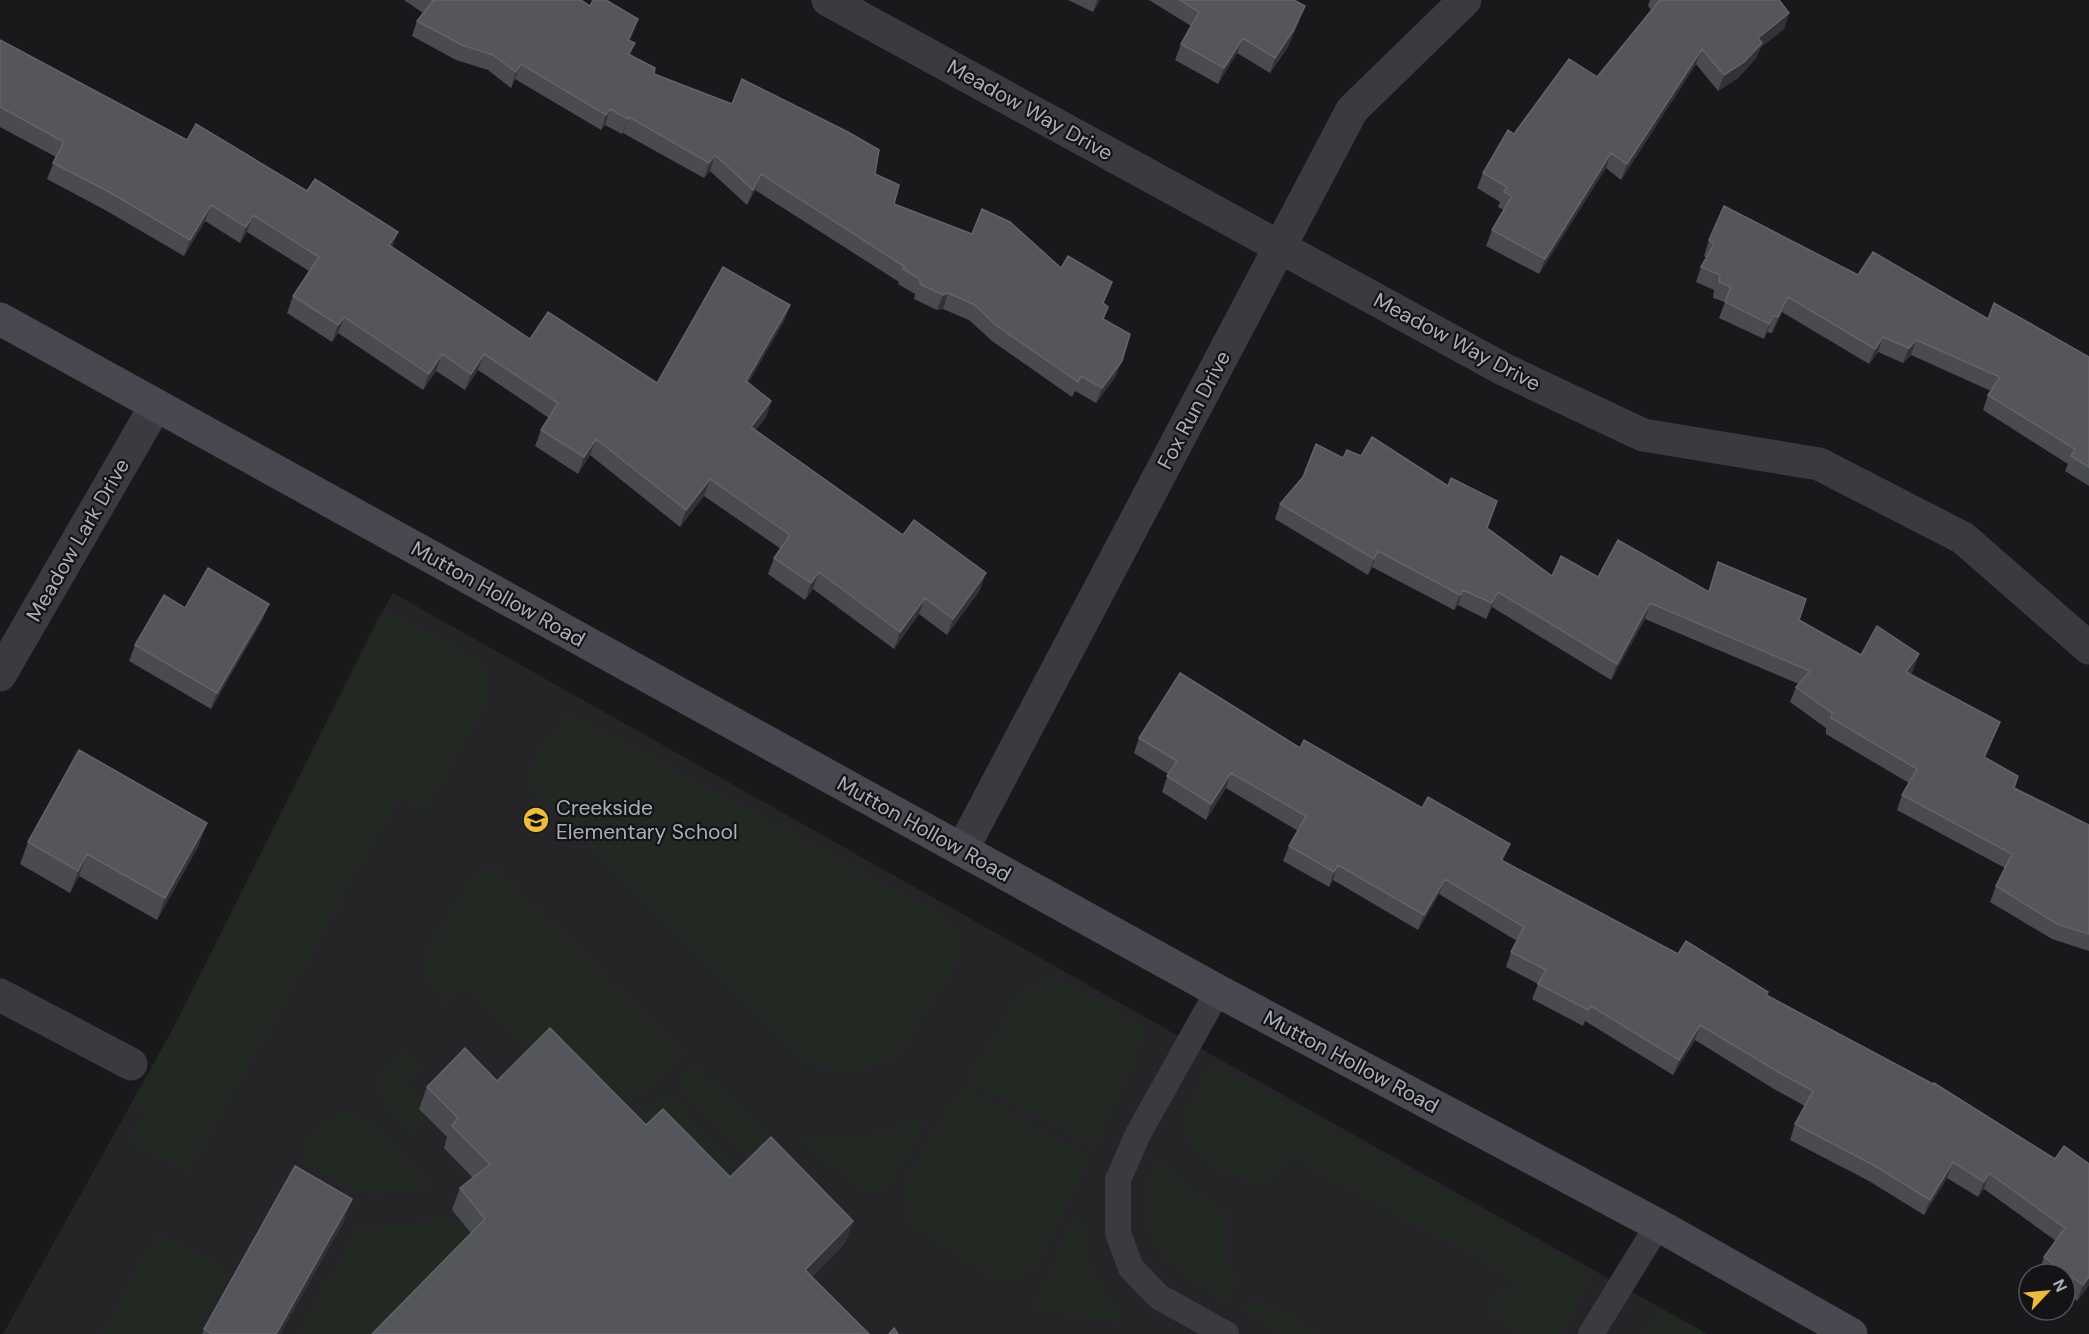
<svg xmlns="http://www.w3.org/2000/svg" width="2089" height="1334" font-family="'DM Sans',sans-serif">
<style>
.built{fill:#252528}
.green{fill:#212922}
.lines{fill:none;stroke-linecap:round;stroke-linejoin:round}
.lane{stroke:#3a3a40;stroke-width:26}
.street{stroke:#3a3a40;stroke-width:33}
.secondary{stroke:#484950;stroke-width:33}
.wall{fill:#4a4b50}
.shaded-wall{fill:#323336}
.building{fill:#55565b;stroke:#62646a;stroke-width:1.5}
.labels{text-anchor:middle;stroke-width:4.5;stroke-linejoin:round;paint-order:stroke}
.street-label{font-size:21px;fill:#abafba;stroke:#141416}
.poi-label{font-size:21px;fill:#abafba;stroke:#141416;text-anchor:start}
</style>
<rect width="100%" height="100%" fill="#19191b"/>
<path class="built" d="M393,593l1314,741h-1704l173,-311 203,-406z"/>
<path class="green" d="M383,612l102,54c6,15 3,30 -3,45l-59,99 -26,-12 -210,374 -56,-32 15,-28 -14,-9 44,-80z
M569,717l15,5 354,192 12,12 9,13 -1,12 -5,16 -52,82 -14,12 -26,8 -34,-1 -22,-7 -268,-268c-15,-30 11,-55 32,-76z
M478,870l20,1 185,183 -73,65 -74,-64 -69,-71 -21,19 -16,-19 -5,-11 1,-19z
M1057,979l86,48 2,4 -2,7 -49,109 -126,-68 49,-78c12,-13 22,-19 40,-22z
M405,1053l13,13 -16,16 23,21 -6,6 9,9 -17,16 -25,-29 -9,-28z
M694,1065l83,82 -21,19 -75,-79 -1,-9z
M1210,1069l20,4 346,191 12,13 -5,16 -23,41c-10,0 -24,0 -34,0 -12,-4 -34,-17 -35,-30l28,-25 -225,-122 -35,28c-27,-12 -76,-27 -72,-65 1,-17 15,-36 23,-51z
M963,1088l126,69 -52,111 -36,12 -90,-57 -8,-37z
M668,1094l66,74 -20,23 -75,-75z
M344,1112l24,9 64,67 -63,6 -56,-25 -8,-10 -1,-11 4,-9z
M917,1120l6,6 -42,67 -13,-3 -67,-48 6,-7c49,9 65,4 110,-15z
M1162,1163l15,17 15,12 31,19 4,8 -2,45 12,10 -10,27c-45,-28 -84,-45 -79,-107 1,-13 1,-25 14,-31z
M459,1219l18,22 -92,93h-86l59,-105z
M1075,1219l7,4c4,42 8,57 36,89v10l-83,-14z
M159,1234l70,39 -34,61h-93z
M1252,1300l9,2 58,32h-38l-36,-24z
M1668,1312l39,22h-62l5,-9z"/>
<g class="lines">
<path class="lane" d="M1218,991l-80,143 -20,46v53l13,35 28,29 67,37
M1591,1334l67,-109"/>
<path class="street" d="M828,0l675,369 140,66 176,29 144,74 126,110
M0,675l156,-270
M962,850l390,-740 113,-110
M0,995l131,69"/>
<path class="secondary" d="M0,319l1218,672 440,234 193,109"/>
</g>
<path class="wall" d="M404,0h177l9,6 48,13 -8,21 1,15 23,19 221,100 19,30 167,64 42,36 1,15 12,57 -20,27 -21,-12 -3,6 -80,-56 -23,-21 -26,-11 -6,1 -23,-11 1,-5 -17,-10 1,-2 -144,-92 -8,15 -37,-34 -6,7 -81,-45 -1,1 -17,-9 -4,5 -86,-51 -4,9 -23,-18 -32,-10 -44,-24 5,-15 6,-8z
M1068,0h32l-7,12z
M1149,0h145l5,21 -11,26 -18,26 -33,-20 -19,31 -43,-24 6,-16 10,-18z
M1650,0h129l10,13 -5,16 -23,18 -5,11 -18,20 -20,13 -22,-27 -75,116 -15,-12 -67,106 -53,-28 6,-16 12,-20 -6,-3 2,-5 -23,-14 6,-15 31,-39 83,-57 54,-67 -3,-4z
M0,40l187,100 205,107 138,92 127,44 133,-78 -6,16 -36,62 23,18 -5,16 -11,14 225,159 -33,45 -28,-21 -25,35 -81,-60 -8,11 -37,-26 6,-16 7,-9 -77,-53 -24,31 -90,-72 -12,19 -43,-28 6,-16 8,-12 -71,-48 -13,20 -29,-19 -13,19 -85,-57 -6,9 -45,-29 6,-17 16,-25 -62,-39 -7,11 -35,-22 -21,35 -79,-46 -58,-31 9,-22 -56,-30z
M1709,240l149,35 130,44 6,-16 95,54v129l-24,-15 3,-7 -85,-54 5,-15 3,-4 -80,-36 -8,8 -25,-11 -9,12 -87,-52 -10,21 -5,-1 -3,7 -45,-21 6,-16 -12,-4 1,-8 -18,-8 5,-15 5,-9 -2,-2z
M1343,458l144,70 65,48 46,1 110,15 10,-30 81,58 62,35 53,14 -4,6 90,47 -15,36 29,30 75,37v126l-37,-12 -62,-37 6,-16 9,-18 -108,-58 5,-15 7,-12 -83,-49v-6l-36,-26 6,-15 3,-3 -154,-65 -34,61 -119,-73 -6,12 -28,-14 -4,5 -82,-43 -4,8 -93,-56 5,-15z
M185,608l78,11 -52,90 -82,-48 6,-16z
M1139,738l161,10 203,113 175,93 90,38 -1,3 288,164 34,5v121l-12,16 -12,-10v-17h-23l-3,-2 5,-15 12,-16 -72,-52 -6,8 -31,-19 -23,37 -55,-34 -79,-41 5,-16 10,-18 -31,-17 -79,-49 -22,35 -88,-54 -2,5 -51,-27 6,-15 -32,-17 5,-15 6,-11 -78,-47 -21,36 -85,-50 -4,7 -46,-26 6,-15 9,-15 -72,-43 -20,32 -44,-28 6,-18 -34,-21z
M28,842l171,3 -42,75 -78,-44 -9,17 -50,-29z
M497,1081l149,44 84,52 123,44 -8,22 -33,34 -341,-44 -19,-23 8,-22 13,-10 -29,-30 3,-11 -28,-28 8,-22z
M344,1221l-64,113h-78l2,-5z"/>
<path class="shaded-wall" d="M1097,0h3l-7,12z
M1305,6l-17,41 -18,26 5,-15z
M1789,13l-5,16 -23,18 -5,11 -18,20 -20,13 6,-16 34,-37z
M638,19l-5,15 -10,21 5,-15z
M1243,38l-6,15 -19,31 6,-16z
M635,43l-5,15 -2,-4z
M1702,49l-6,15 -75,116 6,-16z
M521,64l-6,15 -4,9 5,-16z
M610,109l-5,16 -4,5 5,-15z
M629,117l-6,16 -1,1 6,-15z
M1611,153l-5,15 -67,106 6,-15z
M715,155l-5,16 -6,7 5,-15z
M761,174l-6,16 -8,15 6,-15z
M211,205l-6,16 -21,35 6,-16z
M253,215l-6,17 -7,11 6,-16z
M398,232l-6,16 -3,-3z
M948,293l-5,16 -6,1 6,-15z
M1788,297l-6,15 -10,21 6,-16z
M790,305l-6,16 -44,76 6,-16z
M1773,316l-6,16 -3,7 5,-15z
M344,317l-6,16 -6,9 6,-17z
M1883,337l-5,15 -9,12 6,-15z
M1916,340l-5,15 -8,8 6,-15z
M442,354l-6,17 -13,19 6,-16z
M484,354l-6,16 -13,20 6,-16z
M1122,361l-6,15 -20,27 6,-15z
M771,401l-5,16 -21,27 6,-17z
M596,439l-6,16 -12,19 6,-17z
M710,479l-6,17 -24,31 6,-17z
M1378,551l-6,16 -4,8 6,-16z
M819,572l-6,17 -8,11 6,-17z
M986,573l-6,17 -33,45 6,-16z
M1463,590l-5,15 -4,5 6,-15z
M1498,592l-6,15 -6,12 6,-16z
M925,598l-6,16 -25,35 6,-17z
M1650,603l-5,16 -34,61 6,-16z
M269,604l-6,15 -52,90 6,-16z
M1919,654l-5,15 -14,19 6,-16z
M2000,722l-6,15 -15,36 5,-16z
M1231,773l-5,15 -20,32 5,-16z
M207,823l-8,22 -42,75 8,-22z
M1510,844l-6,15 -9,16 6,-15z
M87,854l-8,22 -9,17 8,-22z
M1338,865l-5,15 -4,7 5,-15z
M1445,879l-6,15 -21,36 6,-15z
M1700,1025l-5,15 -22,35 6,-15z
M1953,1162l-6,16 -23,37 6,-15z
M1989,1173l-5,16 -6,8 6,-15z
M352,1199l-8,22 -64,113h-4z
M853,1221l-8,22 -48,49 8,-22z
M2089,1277v8l-12,16 6,-16z"/>
<path class="building" d="M432,0h149l9,6 3,-6h13l32,19 -10,21 7,3 -7,11 27,14 -1,6 78,30 10,-25 106,53 31,18 -4,24 24,11 -5,19 78,30 10,-25 28,13 51,46 7,-12 44,26 -9,21 5,4 -5,12 27,15 -8,27 -20,27 -21,-12 -3,6 -81,-56 -22,-21 -27,-12 -5,2 -23,-11v-5l-17,-10 2,-2 -144,-93 -8,16 -38,-35 -6,8 -80,-46 -1,2 -18,-10 -4,6 -85,-51 -5,8 -23,-17 -31,-10 -45,-24 16,-20z
M1180,0h114l11,6 -12,25 -18,27 -32,-20 -19,30 -43,-24 18,-32z
M1660,0h119l10,13 -31,25 4,5 -18,19 -20,13 -22,-26 -75,115 -16,-11 -66,106 -53,-29 20,-34 -8,-4 3,-5 -24,-14 25,-43 6,4 55,-75 28,18z
M0,40l187,100 9,-16 111,67 8,-12 83,53 -9,13 141,94 18,-27 109,71 66,-116 67,38 -44,76 25,20 -20,26 152,108 11,-15 72,53 -33,46 -28,-21 -25,34 -81,-60 -8,11 -37,-25 16,-23 -80,-56 -24,31 -90,-71 -12,18 -43,-27 17,-27 -74,-49 -13,20 -29,-20 -13,20 -85,-57 -6,8 -45,-29 26,-39 -66,-42 -7,12 -35,-22 -21,35 -79,-47 -58,-30 11,-21 -64,-35z
M1724,206l134,69 15,-23 115,67 6,-16 95,54v110l-18,-11 4,-7 -87,-54 12,-18 -84,-37 -7,8 -26,-11 -8,12 -87,-52 -10,20 -5,-1 -4,8 -44,-22 6,-15 -12,-5 1,-7 -19,-8 13,-23 -5,-4z
M1372,437l76,49 3,-8 46,23 -10,27 65,48 9,-20 37,21 20,-37 91,52 9,-30 88,37 -7,21 62,35 16,-29 42,28 -13,18 94,50 -16,35 34,19 -4,12 75,37v109l-32,-10 -61,-38 16,-32 -110,-59 15,-26 -86,-51 1,-5 -36,-26 14,-16 -160,-68 -33,61 -119,-72 -6,11 -29,-13 -3,5 -82,-44 -4,8 -94,-55 23,-27 13,-33 27,14 4,-8 14,6z
M208,568l61,36 -52,89 -82,-48 29,-50 21,13z
M1180,673l120,75 4,-8 118,68 6,-11 82,47 -9,16 177,94 8,-13 82,51 -2,3 167,89 1,-1 121,76 9,-13 25,18v113l-6,8 -39,-28 21,-29 -76,-55 -5,9 -31,-20 -23,38 -55,-34 -80,-42 18,-33 -33,-18 -80,-48 -21,35 -88,-54 -3,4 -50,-26 8,-14 -35,-18 13,-25 -79,-48 -21,36 -86,-50 -4,7 -45,-26 17,-30 -75,-43 -20,31 -44,-28 10,-15 -38,-23z
M79,750l128,73 -42,75 -78,-44 -9,17 -50,-29z
M550,1028l96,97 17,-16 67,68 41,-40 82,84 -48,49 64,64h-497l113,-115 -25,-31 30,-24 -38,-38 6,-8 -31,-31 38,-39 32,33z
M295,1166l57,33 -76,135h-64l-8,-5z
M894,1328l4,6h-9z"/>
<defs>
<g id="school-disc" transform="scale(1.35)"><circle r="9.5" fill="#edbc3e" stroke="#141416"/><path d="M0-5L7-2L0 1L-7-2ZM-4 1L0 2.5L4 1V4Q0 6-4 4Z" fill="#111"/></g>
</defs>
<g fill-rule="evenodd">
<use href="#school-disc" x="536" y="820"/>
</g>
<g class="labels">
<g class="street-label">
<text transform="translate(1030 110) rotate(29)" y="7">Meadow Way Drive</text>
<text transform="translate(1457 342) rotate(28)" y="7">Meadow Way Drive</text>
<text transform="translate(1194 410) rotate(-62)" y="7">Fox Run Drive</text>
<text transform="translate(78 540) rotate(-60)" y="7">Meadow Lark Drive</text>
<text transform="translate(498 594) rotate(29)" y="7">Mutton Hollow Road</text>
<text transform="translate(924 829) rotate(29)" y="7">Mutton Hollow Road</text>
<text transform="translate(1351 1062) rotate(28)" y="7">Mutton Hollow Road</text>
</g>
<g class="poi-label">
<text x="556" y="815">Creekside<tspan x="556" dy="24">Elementary School</tspan></text>
</g>
</g>
<g transform="translate(2047 1292) rotate(64)"><circle r="28" fill="#141416" stroke="#505258" stroke-width="1.5"/>
<path d="M0-4.5L10 22L0 15L-10 22Z" fill="#edbc3e"/>
<text y="-9" font-size="16" font-weight="bold" text-anchor="middle" fill="#abafba">N</text>
</g>
</svg>
